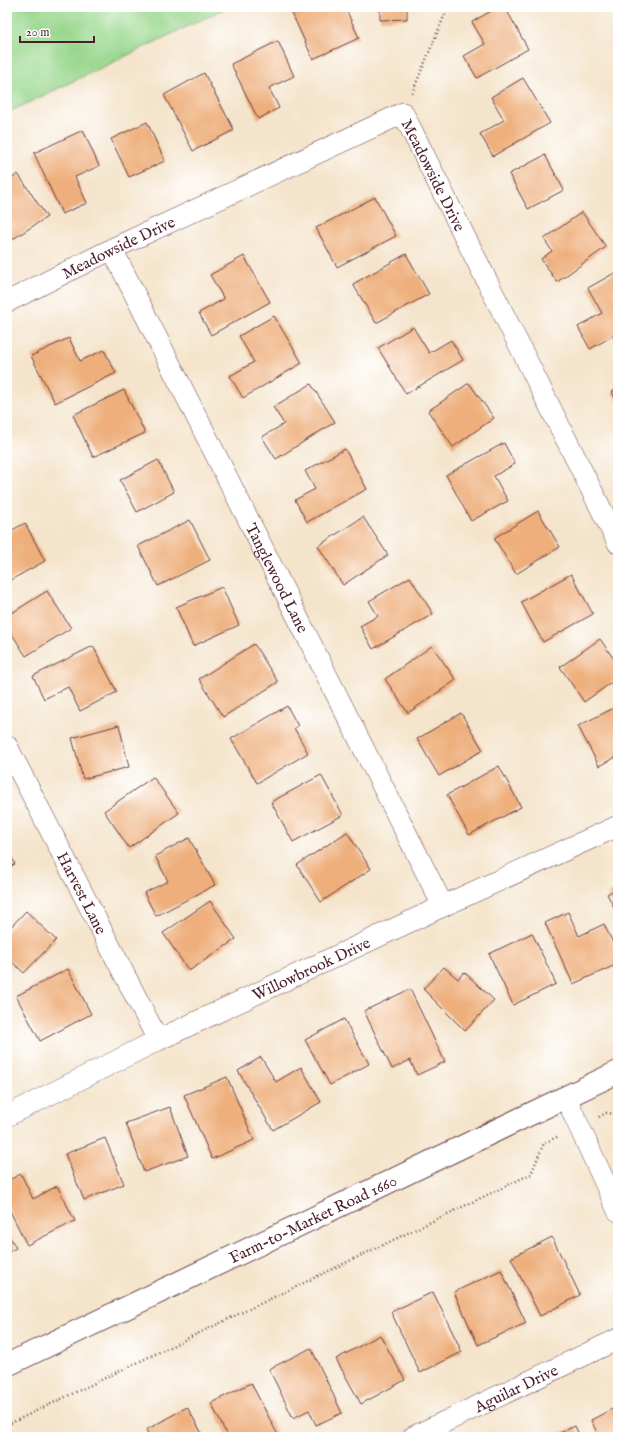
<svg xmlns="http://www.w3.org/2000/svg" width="625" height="1444" font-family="'IM FELL English',serif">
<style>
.green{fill:#99d78d;stroke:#727b5c}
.building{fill:#eeaf7c}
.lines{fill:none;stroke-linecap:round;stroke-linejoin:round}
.street-casing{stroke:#643d43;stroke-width:22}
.secondary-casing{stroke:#643d43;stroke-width:24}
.path{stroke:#643d43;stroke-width:2.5;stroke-dasharray:1 3;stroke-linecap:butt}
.street{stroke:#fff;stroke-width:21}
.secondary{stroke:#fff;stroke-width:22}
.labels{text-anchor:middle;stroke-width:4;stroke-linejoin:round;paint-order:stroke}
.street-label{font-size:16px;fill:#4a1f2b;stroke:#fff}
</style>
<rect width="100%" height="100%" fill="#fff"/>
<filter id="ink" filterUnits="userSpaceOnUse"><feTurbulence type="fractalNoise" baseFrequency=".025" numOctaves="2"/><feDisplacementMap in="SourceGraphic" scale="8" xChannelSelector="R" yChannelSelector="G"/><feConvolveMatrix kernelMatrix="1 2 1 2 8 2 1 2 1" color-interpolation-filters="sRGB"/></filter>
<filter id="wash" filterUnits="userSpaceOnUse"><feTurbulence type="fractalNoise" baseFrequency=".012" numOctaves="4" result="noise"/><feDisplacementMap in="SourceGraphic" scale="16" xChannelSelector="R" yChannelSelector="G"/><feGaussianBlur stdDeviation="0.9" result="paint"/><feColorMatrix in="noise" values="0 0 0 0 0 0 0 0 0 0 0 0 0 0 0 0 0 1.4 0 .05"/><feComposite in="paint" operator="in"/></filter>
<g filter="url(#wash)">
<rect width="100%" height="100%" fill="#f4e4cb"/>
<path class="green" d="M7,7h221l-221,106z"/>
<g id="blocks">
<path class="building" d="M289,7h56l14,31 -46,21z
M380,7h27v12l-27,1z
M498,7h7l23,42 -51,29 -13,-22 21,-12 -13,-22z
M278,41l16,35 -25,12 10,20 -21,11 -27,-55z
M204,73l30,57 -41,21 -29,-56z
M523,78l27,45 -57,33 -13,-22 24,-14 -13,-23z
M147,122l18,39 -36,16 -18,-38z
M83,130l16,36 -24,11 12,26 -25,11 -28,-61z
M545,155l19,35 -36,19 -19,-35z
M18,174l29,43 -37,24 -3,-5v-54z
M375,197l21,39 -59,31 -21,-39z
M582,212l24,35 -49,35 -16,-23 11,-8 -8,-12z
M406,254l23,40 -53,29 -23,-39z
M244,256l26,46 -59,33 -12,-22 25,-14 -14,-24z
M618,271v62l-28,16 -12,-22 24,-14 -14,-25z
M274,316l28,47 -59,35 -13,-22 24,-14 -15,-26z
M413,327l16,26 22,-13 12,20 -57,34 -28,-46z
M69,338l11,23 24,-11 12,23 -61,30 -24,-47z
M469,383l25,35 -41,29 -25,-36z
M311,384l24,38 -59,37 -14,-22 22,-13 -11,-17z
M618,388v15l-6,-11z
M124,390l21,43 -52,24 -20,-42z
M504,443l11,21 -21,12 14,25 -37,20 -25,-46z
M345,449l22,40 -60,33 -12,-22 20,-11 -10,-18z
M158,460l16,32 -37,20 -17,-32z
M538,511l22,36 -44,27 -22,-36z
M363,517l25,38 -45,30 -25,-39z
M190,520l20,40 -52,26 -20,-40z
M25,523l20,38 -38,21v-49z
M571,574l22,40 -50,28 -22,-40z
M410,577l23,37 -60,35 -13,-23 18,-10 -9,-15z
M222,587l17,38 -46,21 -17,-39z
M47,591l24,37 -45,28 -19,-30v-10z
M600,639l18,26v13l-34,24 -24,-35z
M254,644l24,38 -55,35 -24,-38z
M93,646l24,46 -37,19 -12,-24 -24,12 -11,-23z
M432,646l24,34 -48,33 -23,-34z
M287,706l11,20 -4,2 14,25 -51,30 -26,-44z
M618,706v50l-19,10 -21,-40z
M461,713l22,37 -44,26 -22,-37z
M119,725l10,42 -46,12 -11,-41z
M499,766l22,41 -52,28 -22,-40z
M321,775l22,40 -50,27 -22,-40z
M153,777l26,36 -50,35 -25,-37z
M347,832l24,37 -50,33 -24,-37z
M189,838l26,47 -59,31 -12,-23 24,-12 -13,-25z
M7,848l8,16 -8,4z
M618,888v27l-11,-21z
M210,901l26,38 -47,32 -26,-38z
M26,911l30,29 -32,33 -17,-16v-26z
M568,912l11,24 25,-12 14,30v10l-45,20 -28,-61z
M532,933l24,51 -43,21 -24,-51z
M444,967l14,12 6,-7 30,28 -29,31 -42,-42z
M68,969l23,45 -51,27 -24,-45z
M410,989l35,73 -28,13 -7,-15 -18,9 -28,-58z
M344,1019l25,45 -39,21 -25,-45z
M261,1057l15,25 25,-15 20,35 -48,28 -35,-59z
M227,1077l27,63 -42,19 -28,-64z
M170,1107l18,49 -44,16 -18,-49z
M105,1138l19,46 -40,16 -19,-46z
M21,1174l12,25 24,-13 18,35 -48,24 -20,-40v-24z
M7,1232l9,16 -9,5z
M552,1237l28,58 -40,21 -29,-58z
M501,1270l25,53 -48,22 -24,-53z
M433,1292l29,60 -42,21 -29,-61z
M380,1335l25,45 -44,24 -25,-45z
M311,1348l31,65 -26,12 -7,-15 -16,8 -24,-49z
M251,1383l28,54h-32v-1l-3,1h-16l-17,-34z
M618,1406v31h-19l-8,-17z
M187,1407l17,30h-54l-4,-7z
M575,1426l5,11h-29z"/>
</g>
</g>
<g filter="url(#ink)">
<use href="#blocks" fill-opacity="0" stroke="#643d43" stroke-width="1"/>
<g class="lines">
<g class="street-casing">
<g id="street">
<path id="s1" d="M112,249l331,657"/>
<path id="s2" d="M7,302l105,-53 291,-136 215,430"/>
<path id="s3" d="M7,746l151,294"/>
<path d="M566,1098l52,113"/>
<path id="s4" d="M7,1116l151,-76 285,-134 175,-80"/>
<path id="s5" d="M413,1437l205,-98"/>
</g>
</g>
<g class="secondary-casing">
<g id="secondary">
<path id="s6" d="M7,1365l611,-293"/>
</g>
</g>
<path class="path" d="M412,93l36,-86
M599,1117l7,-4 12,1
M7,1425l524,-251 13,-31 15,-7"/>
<use href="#street" class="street"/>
<use href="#secondary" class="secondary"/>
</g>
</g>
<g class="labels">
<g class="street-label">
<text dy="6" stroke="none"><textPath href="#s2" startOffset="508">Meadowside Drive</textPath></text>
<text dy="6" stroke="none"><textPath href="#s2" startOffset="124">Meadowside Drive</textPath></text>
<text dy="6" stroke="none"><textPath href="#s1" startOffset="368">Tanglewood Lane</textPath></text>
<text dy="6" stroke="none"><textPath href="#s3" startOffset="165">Harvest Lane</textPath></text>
<text dy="6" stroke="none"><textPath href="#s4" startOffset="338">Willowbrook Drive</textPath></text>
<text dy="6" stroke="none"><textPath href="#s6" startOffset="339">Farm-to-Market Road 1660</textPath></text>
<text dy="6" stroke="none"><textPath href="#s5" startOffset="114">Aguilar Drive</textPath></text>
</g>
</g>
<rect width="625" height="1444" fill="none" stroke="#fff" stroke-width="24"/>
<path d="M20 36v6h74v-6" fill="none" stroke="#4a1f2b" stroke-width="2"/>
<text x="26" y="36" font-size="12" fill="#4a1f2b" stroke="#ffffff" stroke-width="3" paint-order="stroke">20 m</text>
</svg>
